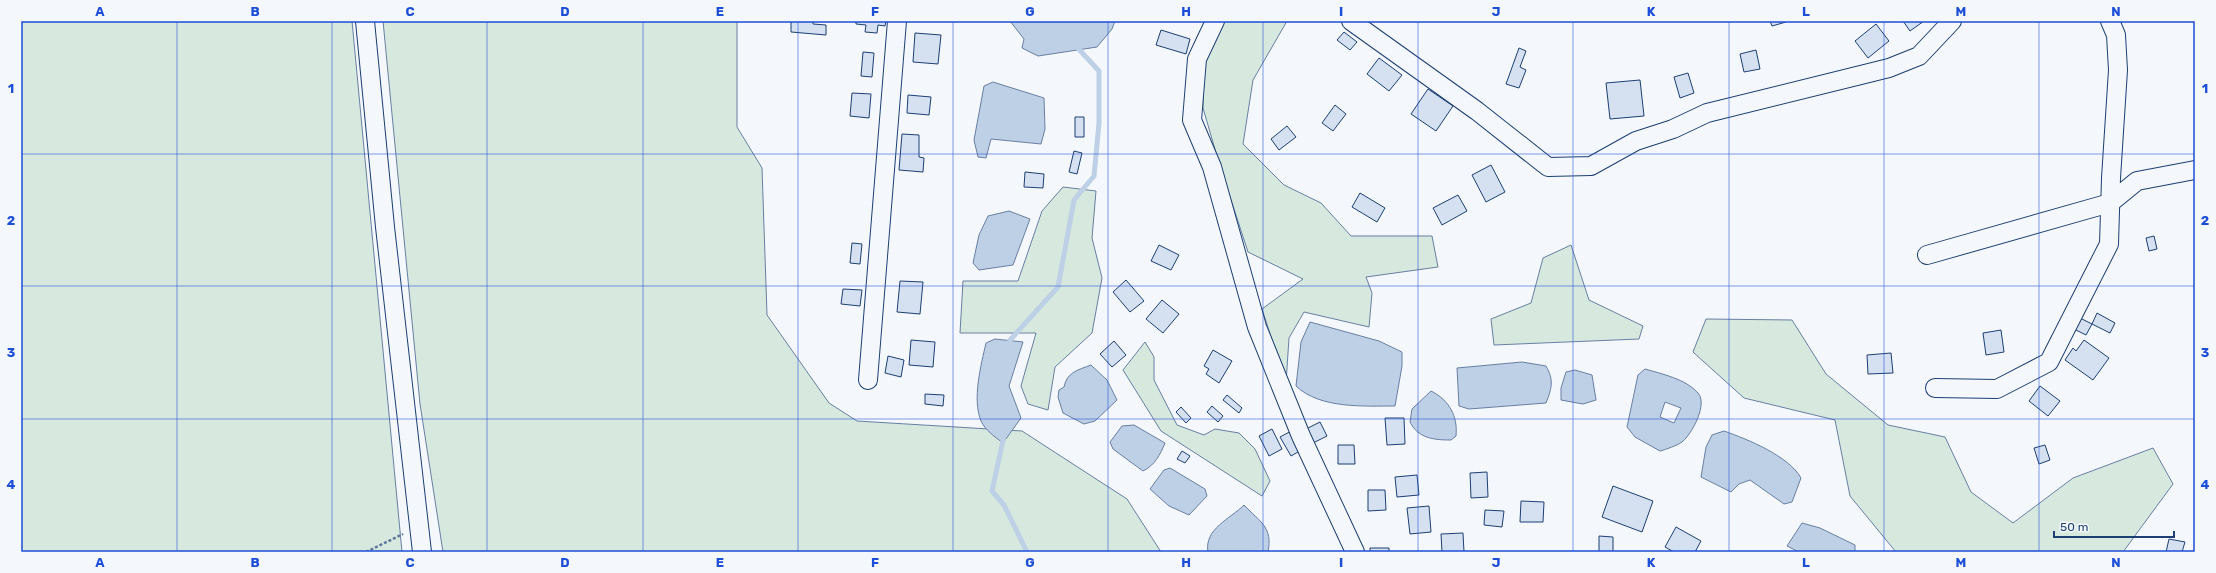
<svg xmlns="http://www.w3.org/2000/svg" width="2216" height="573" font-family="Rubik,sans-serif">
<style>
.green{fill:#d7e8df;stroke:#687fa3}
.water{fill:#bed0e5;stroke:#687fa3;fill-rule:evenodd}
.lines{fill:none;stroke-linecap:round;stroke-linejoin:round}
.stream{stroke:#bed0e5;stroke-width:5}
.building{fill:#d5e0f0;stroke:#1d3f73}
.minor-casing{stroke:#1d3f73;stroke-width:20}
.path{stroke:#5e769c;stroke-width:2.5;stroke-dasharray:3 2;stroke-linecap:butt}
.minor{stroke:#f4f7fb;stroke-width:18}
.grid{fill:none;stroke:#1d4ed8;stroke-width:1;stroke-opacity:0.55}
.neatline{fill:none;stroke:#1d4ed8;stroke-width:1.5}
.grid-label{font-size:13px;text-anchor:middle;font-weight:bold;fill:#1d4ed8}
</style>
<rect width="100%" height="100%" fill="#f4f7fb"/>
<path class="green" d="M21,21h331l50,531h-381z
M383,21h354v106l25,41 5,147 62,88 28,18 165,10 105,68 34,53h-718l-23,-148z
M1224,21h63l-34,59 -10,64 41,41 37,18 30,33h81l6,31 -72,10 6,16 -3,34 -65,-15 -15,26 -3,45 -24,-74 41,-30 -55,-27 -29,-89 -16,-55 1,-50z
M1063,187l33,4 -4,47 10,40 -10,55 -37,34 -7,43 -20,-6 -7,-18 15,-53h-76l3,-52h55l24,-70z
M1571,245l18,55 54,26 -4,13 -145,6 -3,-26 40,-16 12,-45z
M1706,319l86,1 34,54 62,51 57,12 26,55 42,31 60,-45 80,-30 20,36 -50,68h-227l-46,-56 -15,-76 -91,-22 -51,-46z
M1145,342l9,15v23l23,45 27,10 11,-6 24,4 16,16 15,32 -8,15 -101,-65 -38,-61z"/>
<path class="water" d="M1010,21h105l-3,8 -15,18 -59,9 -16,-8 2,-9z
M993,82l51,16 1,31 -4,15 -50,-5 -5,19 -8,-1 -4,-17 10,-54z
M1009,211l21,8 -17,46 -34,5 -6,-7 6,-28 9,-19z
M1310,322l69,19 23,11v14l-7,40c-31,0 -75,3 -99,-20l5,-44z
M995,339l28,3 -14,44 12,32 -18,25c-8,-6 -18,-13 -22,-22 -9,-22 0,-56 5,-78z
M1522,362l24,4c8,14 6,22 0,37l-77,6 -10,-3 -2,-38z
M1091,365l16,15 10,20 -22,21 -11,3 -21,-11 -5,-16 1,-7 5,-3c3,-15 14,-17 27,-22z
M1645,369c17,5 41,10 53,24 10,11 -6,41 -16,49 -6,4 -15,7 -22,9l-25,-14 -8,-10 11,-52zM1665,402l16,6 -7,15 -14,-6z
M1575,370l17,5 4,25 -13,4 -22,-4v-12l5,-16z
M1431,391c18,9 27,25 25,45l-5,4c-18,0 -33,-2 -41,-18l2,-13z
M1134,425l31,18c-5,12 -10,22 -22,28l-30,-22 -3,-7 12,-16z
M1724,431c23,8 65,25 77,47l-9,24 -8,2 -34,-24 -11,4 -8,8 -30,-15 5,-30 6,-12z
M1170,468l35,21 2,7 -18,19 -20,-9 -19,-17 14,-19z
M1244,505c16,17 29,22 24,47h-60c-4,-23 22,-33 36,-47z
M1802,523l18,5 35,17v7h-56l-12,-6z"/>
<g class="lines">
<path class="stream" d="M1009,346l1,-6 48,-53 16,-87 20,-24 5,-53v-52l-24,-26
M1004,436l-12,55 12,14 23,47"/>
</g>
<path class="building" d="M791,21h22v3l13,1v10l-35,-3z
M856,21h30l-1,5 -7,-1 -1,8 -12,-1 1,-7 -10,-1z
M1770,21h15l1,1 -14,4z
M1903,21h21l-14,10z
M1876,24l13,17 -21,17 -13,-17z
M1161,30l29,9 -4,15 -30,-9z
M1344,32l13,10 -7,8 -13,-10z
M915,33l26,2 -3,29 -25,-2z
M1519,48l7,3 -6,16 6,3 -7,18 -13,-4z
M1756,50l4,19 -16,3 -4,-18z
M863,52l11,1 -2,24 -11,-1z
M1379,58l23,17 -13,16 -22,-17z
M1688,73l6,20 -14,5 -6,-21z
M1640,80l4,36 -34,3 -4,-36z
M1428,89l25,17 -17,25 -25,-17z
M852,93l19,1 -2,24 -19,-2z
M908,95l23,2 -2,18 -22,-2z
M1335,105l11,9 -13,17 -11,-8z
M1075,117h9v20h-9z
M1287,126l9,11 -17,13 -8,-11z
M902,134l17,1v22l5,1 -1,14 -24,-2z
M1074,151l8,2 -5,21 -8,-2z
M1491,165l14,27 -19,10 -14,-27z
M1025,172l19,2 -1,14 -19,-1z
M1360,193l25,15 -8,14 -25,-15z
M1458,195l9,16 -25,14 -9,-17z
M2154,236l3,13 -8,2 -3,-13z
M852,243l10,1 -2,20 -10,-1z
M1159,245l20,10 -8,15 -20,-9z
M1126,280l18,21 -14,11 -17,-20z
M900,281l23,1 -3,32 -23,-2z
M843,289l19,1 -2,16 -19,-2z
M1162,300l17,14 -16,19 -17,-14z
M2097,313l18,10 -5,10 -18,-9z
M2080,318l12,6 -6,11 -12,-6z
M2001,330l3,22 -18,3 -3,-22z
M911,340l24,2 -2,25 -24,-2z
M2084,340l25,18 -16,22 -28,-20 8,-12 3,3z
M1114,341l12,14 -14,12 -12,-13z
M1213,350l19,11 -13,22 -13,-9 3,-5 -5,-3z
M1891,353l2,20 -25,1 -1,-19z
M888,356l16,4 -3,17 -16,-4z
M2040,386l20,15 -12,15 -19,-15z
M925,394l19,1 -1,11 -18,-2z
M1227,395l15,13 -3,5 -16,-13z
M1212,406l11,10 -5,6 -11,-10z
M1181,407l10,11 -5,5 -10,-11z
M1385,418h19l1,26 -18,1z
M1320,422l7,14 -14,7 -7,-14z
M1272,429l10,20 -13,7 -10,-20z
M1295,429l10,19 -14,8 -11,-19z
M1338,445h16l1,19h-17z
M2045,445l5,15 -11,4 -5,-16z
M1182,451l8,5 -5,7 -8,-4z
M1487,472l1,25 -17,1 -1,-25z
M1417,475l2,20 -22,2 -2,-20z
M1613,486l40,15 -11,31 -40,-15z
M1368,490h17l1,20 -18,1z
M1521,501l23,1 -1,20h-23z
M1429,506l2,26 -21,2 -3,-26z
M1485,510l19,1 -2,16 -18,-2z
M1676,527l25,14 -6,11h-21l-9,-5z
M1463,533l1,19h-22l-1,-18z
M1599,536l14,1v15h-14z
M2169,539l16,3 -3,10h-16z
M1370,548h19v4h-19z"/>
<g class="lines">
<g class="minor-casing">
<path id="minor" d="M365,21l20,206 37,325
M1215,21l-18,38 -5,61 20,47 45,160 44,109 54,116
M1351,21l126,90 71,56 43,-1 45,-25 37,-12 34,-16 182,-45 30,-12 33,-35
M1927,255l183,-52 27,-22 58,-11
M868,380l29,-359
M1935,388l62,1 52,-27 60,-118 2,-66 7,-108 -2,-35 -6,-14"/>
</g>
<path class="path" d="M366,552l37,-18"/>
<use href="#minor" class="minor"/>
</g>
<path class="grid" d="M177,21v531M332,21v531M487,21v531M643,21v531M798,21v531M953,21v531M1108,21v531M1263,21v531M1418,21v531M1573,21v531M1729,21v531M1884,21v531M2039,21v531M21,154h2174M21,286h2174M21,419h2174"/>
<rect width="2216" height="573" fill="none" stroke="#f4f7fb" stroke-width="44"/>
<path d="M2054 531v6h120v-6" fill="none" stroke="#1d3f73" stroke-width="2"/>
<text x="2060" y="531" font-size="12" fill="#1d3f73" stroke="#f4f7fb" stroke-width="3" paint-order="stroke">50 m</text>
<rect x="22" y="22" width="2172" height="529" class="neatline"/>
<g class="grid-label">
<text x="100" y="16">A</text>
<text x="255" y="16">B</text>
<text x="410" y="16">C</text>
<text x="565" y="16">D</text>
<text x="720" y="16">E</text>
<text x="875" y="16">F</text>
<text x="1030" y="16">G</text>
<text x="1186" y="16">H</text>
<text x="1341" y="16">I</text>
<text x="1496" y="16">J</text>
<text x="1651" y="16">K</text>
<text x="1806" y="16">L</text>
<text x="1961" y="16">M</text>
<text x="2116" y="16">N</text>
<text x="11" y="93">1</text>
<text x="2205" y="93">1</text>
<text x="11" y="225">2</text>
<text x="2205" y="225">2</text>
<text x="11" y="357">3</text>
<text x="2205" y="357">3</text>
<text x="11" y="489">4</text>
<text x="2205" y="489">4</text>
<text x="100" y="567">A</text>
<text x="255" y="567">B</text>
<text x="410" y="567">C</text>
<text x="565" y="567">D</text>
<text x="720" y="567">E</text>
<text x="875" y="567">F</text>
<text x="1030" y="567">G</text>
<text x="1186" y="567">H</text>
<text x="1341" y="567">I</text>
<text x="1496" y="567">J</text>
<text x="1651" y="567">K</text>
<text x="1806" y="567">L</text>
<text x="1961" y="567">M</text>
<text x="2116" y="567">N</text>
</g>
</svg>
